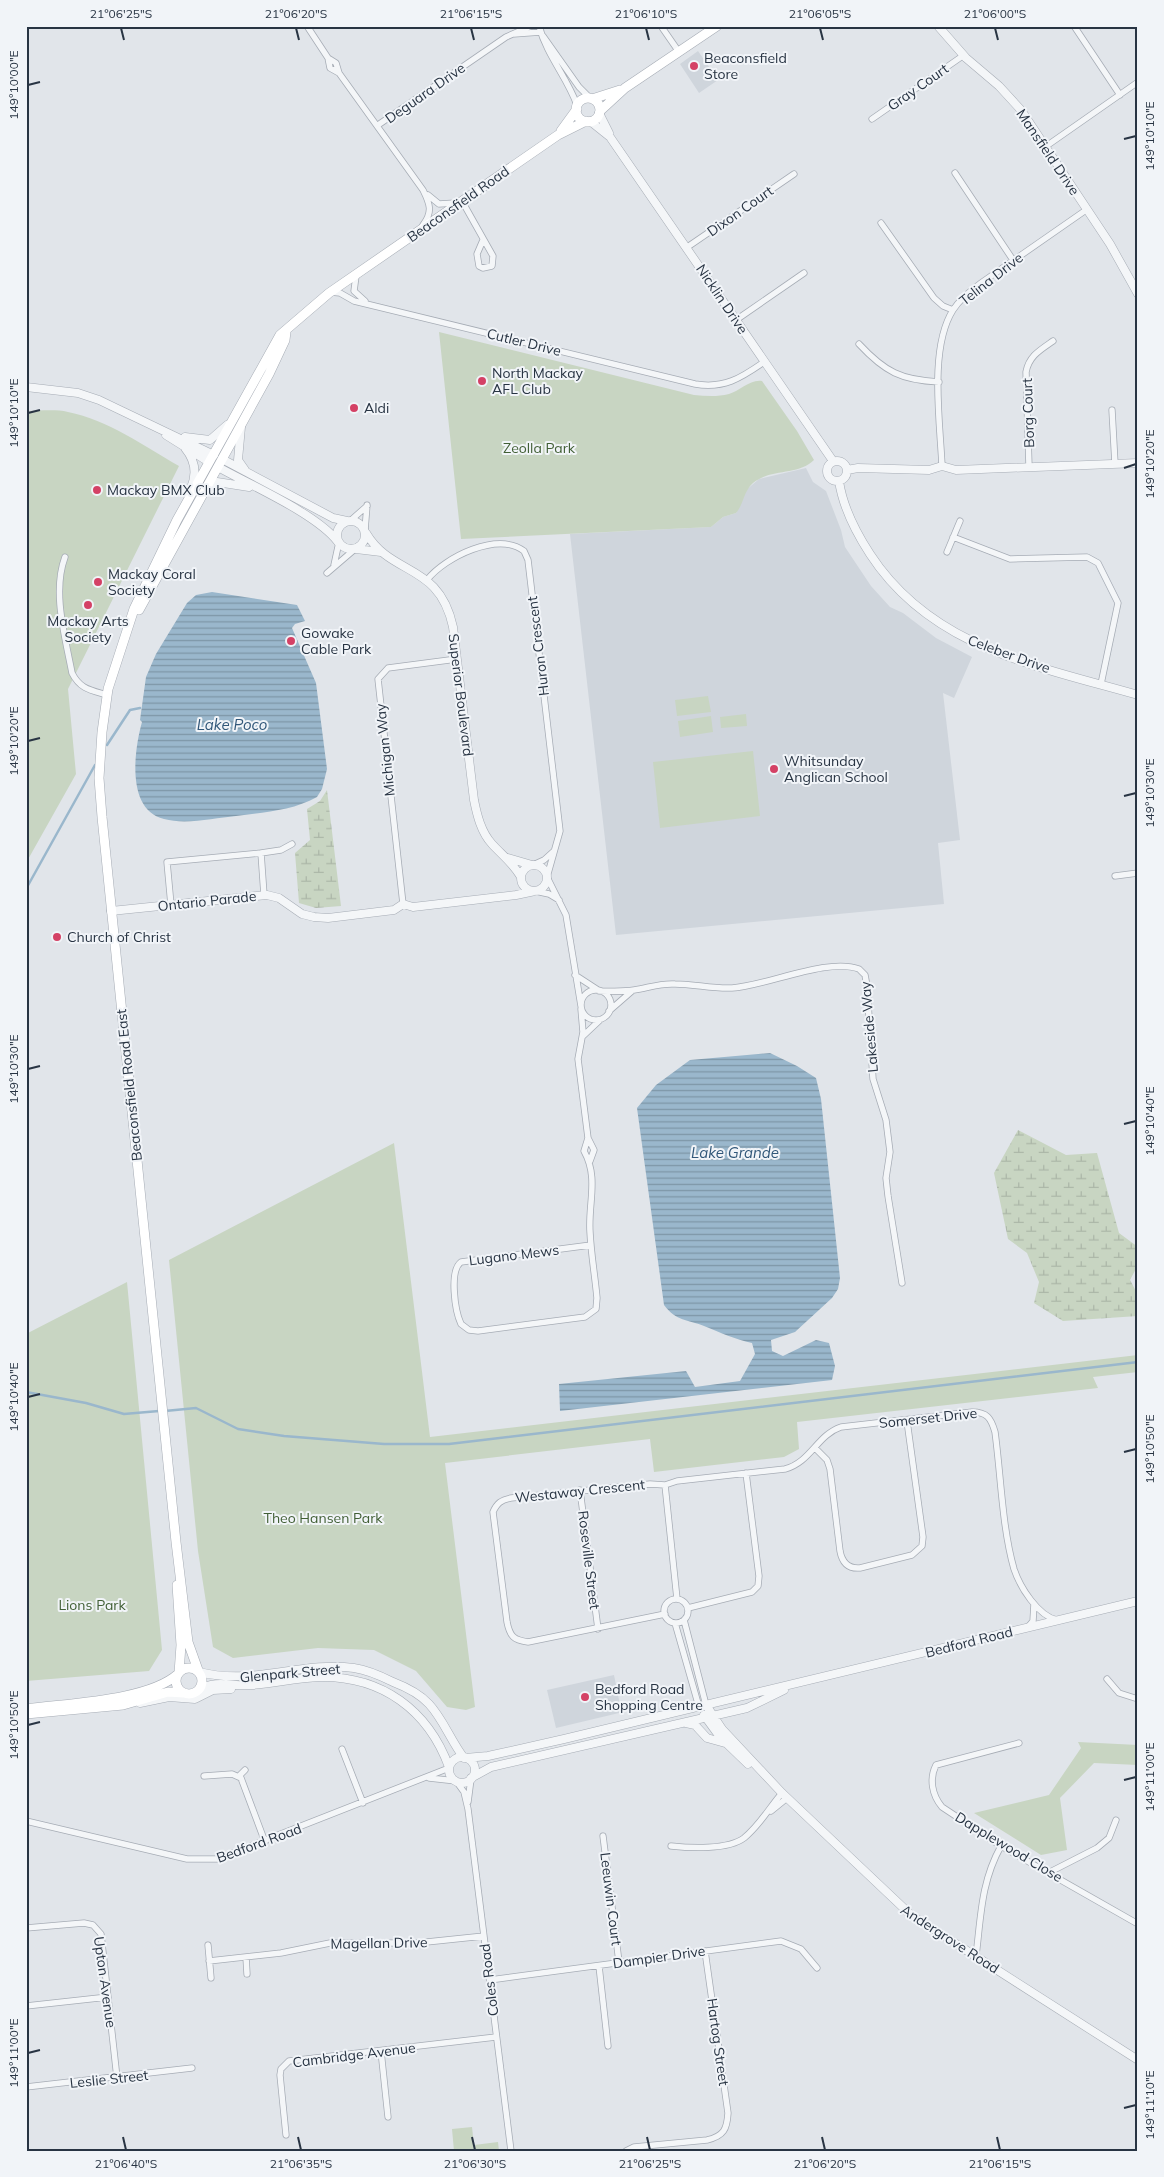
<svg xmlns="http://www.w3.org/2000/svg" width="1164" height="2177" font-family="Mulish,sans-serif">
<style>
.built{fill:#cfd5dc}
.green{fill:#c8d5c2}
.wetland{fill:url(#wetland-marsh)}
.water{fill:url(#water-rules)}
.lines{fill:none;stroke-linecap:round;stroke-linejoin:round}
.stream{stroke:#9ab7cc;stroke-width:2.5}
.minor-casing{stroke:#a6acb5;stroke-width:7}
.tertiary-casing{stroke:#a6acb5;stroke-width:9}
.secondary-casing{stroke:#a6acb5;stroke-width:10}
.minor{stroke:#f4f6f8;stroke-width:5.5}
.tertiary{stroke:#f4f6f8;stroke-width:8}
.secondary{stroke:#fff;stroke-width:9}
.ticks{fill:none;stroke:#283443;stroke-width:2}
.poi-dot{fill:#d44165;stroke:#f1f4f8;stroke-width:2}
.labels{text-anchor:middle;stroke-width:4;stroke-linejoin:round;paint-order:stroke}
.poi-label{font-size:14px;fill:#283443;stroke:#f1f4f8;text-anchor:start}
.street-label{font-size:14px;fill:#283443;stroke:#f1f4f8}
.park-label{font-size:14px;fill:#415f35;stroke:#f1f4f8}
.water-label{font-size:15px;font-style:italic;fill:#315779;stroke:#f1f4f8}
.neatline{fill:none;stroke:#283443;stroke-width:2}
.ticks-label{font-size:12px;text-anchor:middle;fill:#283443}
</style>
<defs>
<pattern id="wetland-marsh" width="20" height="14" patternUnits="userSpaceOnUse" patternTransform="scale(1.25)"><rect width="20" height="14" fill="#c8d5c2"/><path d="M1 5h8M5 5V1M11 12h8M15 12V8" fill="none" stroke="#acb7a8"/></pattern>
<pattern id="water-rules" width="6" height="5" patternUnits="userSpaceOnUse" patternTransform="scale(1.25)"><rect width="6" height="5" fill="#9ab7cc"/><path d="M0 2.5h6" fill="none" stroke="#7e96a7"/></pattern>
</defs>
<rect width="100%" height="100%" fill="#e1e5ea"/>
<path class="built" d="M698,51l20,29 -19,13 -19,-29z
M806,468l7,14 13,9 15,39 4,17 26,39 19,21 13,6 33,25 36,19 -18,41 -11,-5 17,147 -22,3 6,61 -328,31 -46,-401 141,-7 12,-10 13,-4 10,-23 13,-11z
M614,1675l7,35 -2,3 -63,15 -9,-38z"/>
<path class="green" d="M439,332l255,63c12,1 23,2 35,-1 11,-3 21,-15 33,-13l35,50 17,29c-16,16 -43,8 -61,23 -10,9 -9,21 -17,30l-13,4 -12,10 -250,12z
M26,411c14,0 29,-2 42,1 40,8 76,34 111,54l-111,223 8,85 -50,89z
M708,696l3,16 -34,4 -2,-16z
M746,714l1,12 -26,2 -1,-11z
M711,716l2,16 -33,5 -2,-16z
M753,751l7,65 -100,12 -7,-66z
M394,1143l36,294 708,-82v17l-45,5 5,11 -301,34 2,27 -15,8 -130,15 -4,-33 -205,24 30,244 -9,3 -19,-3 -31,-36 -42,-21 -56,-2 -85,10 -20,-11 -15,-96 -29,-291z
M127,1282l35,368 -13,21 -123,10v-347z
M1078,1742l60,3v20l-44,-2 -34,35 7,52 -26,5 -67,-42 75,-18 32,-47z
M472,2127l2,18 24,-3 1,9h-45l-2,-22z"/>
<path class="wetland" d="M327,790l14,116 -25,2 -17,-5 -4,-50 15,-13 -3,-31 13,-8z
M1018,1130l48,25 31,-2 22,80 19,14v18l-8,15 8,15v21l-75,5 -29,-18 5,-21 -12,-29 -19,-14 -14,-66z"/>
<path class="water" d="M212,592l85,13 8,16 -10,3 -3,4 24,55 11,86 -5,20 -5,8c-25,14 -53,15 -81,19 -22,2 -50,9 -72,3 -38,-9 -30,-69 -22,-97l-2,-2 6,-43 10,-23 31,-51 9,-8z
M770,1053l27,13 19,12 5,21 19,179 -2,11 -6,9 -37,34 -24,8 1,11 11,5 33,-16 13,3 6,23 -3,14 -272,31 -1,-27 127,-13 9,16 45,-6 15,-27 -3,-11c-17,-4 -31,-10 -48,-17 -17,-7 -27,-4 -40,-21l-27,-197 19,-23 34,-25z"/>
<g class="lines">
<path class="stream" d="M107,745l23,-35 10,-2
M26,889l69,-124
M26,1392l60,11 38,11 35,-3
M165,1411l31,-3 42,21 46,7 100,8h65l689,-82"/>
<g class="minor-casing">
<path id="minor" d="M307,26l21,32 2,10 9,5
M539,26c8,30 28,51 38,79
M661,26l18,26
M1074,26l46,69
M514,34l27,-2
M543,36l36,51 11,11
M328,58l8,5 3,10 84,117c7,14 10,22 0,35
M872,119l92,-64
M378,125l128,-88 25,-11
M1045,147l93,-65
M955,173l58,87
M428,195l11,9 16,-1
M462,201l31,55 -1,10 -9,2 -4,-2 -2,-12 6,-14
M881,223l53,75 9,8 10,4
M686,248l108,-74
M356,276l-2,15 11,10
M330,292l10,1 14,8 341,83c29,5 46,-6 69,-22
M736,320l68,-47
M859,344c26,28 42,36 80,38
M1112,410l3,54
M942,466c-2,-45 -13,-118 11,-156 7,-11 17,-19 28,-27l105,-73
M1029,466l-3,-94c3,-16 14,-22 27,-31
M350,521l17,-15
M365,530l2,-25
M953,537l57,22 77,-2 11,6 20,40 -17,81
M947,552l13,-31
M65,557c-13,35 0,79 7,116 8,16 18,17 35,22
M334,565l5,-23
M327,573l28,-24
M427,580c18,-23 71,-49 97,-29l4,9 32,271 -13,46
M261,853l20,-3 11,-6
M533,865l11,-5 10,-9
M1115,876l23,-3
M547,877l19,38 15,91
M535,891l14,3 10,6
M403,904l-25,-225 10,-11 69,-9
M171,905l-4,-43 94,-9 3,42
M575,975l23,15
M581 1005a15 15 0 1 1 30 0a15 15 0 1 1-30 0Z
M599,991c12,0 24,1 35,-1 14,-2 26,-7 41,-6 19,0 38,5 57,4 35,-2 95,-31 127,-19l6,6 2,11 6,93 13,41 4,32 -4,26 2,18 14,87
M581,1009l2,23 -5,27 10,79 -4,13c15,27 4,52 6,81 1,22 5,44 7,66l-1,11 -11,8 -107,14 -9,-1 -8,-6c-6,-13 -12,-53 0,-62l130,-17
M609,1011l23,-20
M583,1036l17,-16
M588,1138l6,12 -4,11
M815,1448l12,12 3,9 10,82c2,11 8,18 20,17l52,-13 10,-9 1,-9 -16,-116
M665,1485l12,114
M580,1490l18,139
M664 1611a12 12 0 1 1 24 0a12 12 0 1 1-24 0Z
M688,1608l64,-16 6,-6 1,-10 -13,-103
M665,1614l-137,28c-14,-2 -18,-5 -21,-20l-14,-110c4,-9 8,-12 18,-14l139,-14 15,1 12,-4 108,-12c26,-7 32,-34 56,-42l131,-15c15,0 19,6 23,20 6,44 7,95 19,137 6,18 24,47 43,51
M684,1620l22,85
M675,1623l24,84
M1028,1627l5,-6 1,-17
M1107,1679l12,14 19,6
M1019,1743l-83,22c-7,14 -4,30 6,42l59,39 137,78
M342,1749l21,54
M204,1776l28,-2 9,4 24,64
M239,1776l6,-6
M429,1778l27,3
M456,1781l8,11 4,17 43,342
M468,1802l3,-23
M771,1811l16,-13
M26,1821l161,38h30l232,-91
M603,1836l16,126
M671,1846c19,2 57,4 73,-8 16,-13 25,-30 38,-45
M1050,1872l47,-24 12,-10 7,-18
M26,1928l58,-5 9,2 8,9 16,144
M208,1945l3,33
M976,1956c5,-40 5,-74 25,-110
M246,1957l1,17
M209,1961l72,-8 49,-10h87l67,-7
M599,1966l9,80
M490,1980l291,-39 20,8 16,19
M26,2006l82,-9
M381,2051l7,66
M26,2087l166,-19
M286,2135l-6,-60 1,-6 8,-8 207,-24
M626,2151l8,-4 73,-7c17,-4 20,-11 21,-27l-23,-162"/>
</g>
<g class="tertiary-casing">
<path id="tertiary" d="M938,26l28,32 33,28 22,24 89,134 28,50
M599,113l10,20
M590,121l20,16 223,324
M26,387l52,6 21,7 115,55
M241,427l-3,33 7,10
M166,435l43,27
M185,437l25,3 17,-15
M185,448c10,12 12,26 6,40
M222,459l111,59 14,3
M827 471a10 10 0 1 1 20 0a10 10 0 1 1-20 0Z
M218,467c32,18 99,47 120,75
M847,470l11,-2 71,2 13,-4 14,4 182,-7
M839,481c4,27 16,50 31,73 61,94 167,112 268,141
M208,485l9,-3 32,5
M337 535a14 14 0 1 1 28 0a14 14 0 1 1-28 0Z
M366,533c26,44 73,29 87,94l21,173c3,15 7,32 18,44 10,11 21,19 29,33
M356,549l25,3
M508,858l24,7
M521 878a13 13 0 1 1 26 0a13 13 0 1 1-26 0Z
M111,911l156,-16 12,3 23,16 12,3 14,1 66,-8 9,-6 10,3 103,-12 19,-4
M199,1672c56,14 102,-11 155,-4 14,2 27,8 39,14 13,5 26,11 36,22 14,15 22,37 35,54
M199,1690c17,-11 34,-3 53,-5 23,-2 45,-7 68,-8 62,-1 108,33 129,90
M140,1703l29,-6 26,2 18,-9 18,-1
M706,1705l16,24 60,64 129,122 227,145
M704,1715l16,22 28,27
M686,1723l9,2 12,13 18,5
M449 1770a13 13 0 1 1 26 0a13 13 0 1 1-26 0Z
M465,1758l23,-2 76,-17 574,-138
M471,1778l20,-11 256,-59 37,-18"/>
</g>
<g class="secondary-casing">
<path id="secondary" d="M576 110a12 12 0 1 1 24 0a12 12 0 1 1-24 0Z
M592,99l28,-9
M600,111l25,-23 92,-62
M561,131l16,-22
M139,610l130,-236 16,-34 1,-8
M177,1585l4,60 -2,28
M176 1681a13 13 0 1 1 26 0a13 13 0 1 1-26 0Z
M198,1670l-10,-28 -12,-100 -74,-725 -3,-39 3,-46 6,-43 26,-80 43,-89 103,-185 49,-42 229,-158 28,-14
M26,1709c41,-6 122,-8 152,-35
M26,1714l97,-9 45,-13 16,1"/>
</g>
<use href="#minor" class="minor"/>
<use href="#tertiary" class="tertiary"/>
<use href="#secondary" class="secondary"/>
</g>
<path class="ticks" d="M121,28l3,12M296,28l3,12M471,28l3,12M646,28l3,12M820,28l3,12M995,28l3,12M28,85l12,-3M1124,139l12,-3M28,413l12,-3M1124,468l12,-4M28,741l12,-3M1124,796l12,-3M28,1069l12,-3M1124,1124l12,-3M28,1397l12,-3M1124,1452l12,-3M28,1725l12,-3M1124,1780l12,-3M28,2053l12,-3M1124,2108l12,-3M123,2137l3,13M298,2137l3,13M472,2137l3,13M647,2137l3,13M822,2137l3,13M997,2137l3,13"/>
<g class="poi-dot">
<circle cx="694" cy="66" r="5"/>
<circle cx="482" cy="381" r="5"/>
<circle cx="354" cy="408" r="5"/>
<circle cx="97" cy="490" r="5"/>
<circle cx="98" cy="582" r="5"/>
<circle cx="88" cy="605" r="5"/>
<circle cx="291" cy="641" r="5"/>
<circle cx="774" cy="769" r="5"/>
<circle cx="57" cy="937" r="5"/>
<circle cx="585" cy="1697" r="5"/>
</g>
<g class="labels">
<g class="poi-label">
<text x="704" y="63">Beaconsfield<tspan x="704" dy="16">Store</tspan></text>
<text x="492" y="378">North Mackay<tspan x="492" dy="16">AFL Club</tspan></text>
<text x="364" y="413">Aldi</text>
<text x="107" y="495">Mackay BMX Club</text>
<text x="108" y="579">Mackay Coral<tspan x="108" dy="16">Society</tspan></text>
<text x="88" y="626" text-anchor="middle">Mackay Arts<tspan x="88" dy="16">Society</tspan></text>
<text x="301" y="638">Gowake<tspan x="301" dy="16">Cable Park</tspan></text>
<text x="784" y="766">Whitsunday<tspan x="784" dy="16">Anglican School</tspan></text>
<text x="67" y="942">Church of Christ</text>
<text x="595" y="1694">Bedford Road<tspan x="595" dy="16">Shopping Centre</tspan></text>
</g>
<g class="street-label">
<text transform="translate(918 87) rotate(-35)" y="5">Gray Court</text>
<text transform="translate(425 93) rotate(-35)" y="5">Deguara Drive</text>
<text transform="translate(1048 152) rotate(56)" y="5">Mansfield Drive</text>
<text transform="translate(458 204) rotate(-35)" y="5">Beaconsfield Road</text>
<text transform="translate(740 211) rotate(-35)" y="5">Dixon Court</text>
<text transform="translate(991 279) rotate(-38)" y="5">Telina Drive</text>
<text transform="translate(722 299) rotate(56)" y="5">Nicklin Drive</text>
<text transform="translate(524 342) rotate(14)" y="5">Cutler Drive</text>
<text transform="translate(1028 413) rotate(-92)" y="5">Borg Court</text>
<text transform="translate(538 646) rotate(-97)" y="5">Huron Crescent</text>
<text transform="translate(1009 654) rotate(20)" y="5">Celeber Drive</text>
<text transform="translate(461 695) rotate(83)" y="5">Superior Boulevard</text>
<text transform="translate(385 750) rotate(-96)" y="5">Michigan Way</text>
<text transform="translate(207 901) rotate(-6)" y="5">Ontario Parade</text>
<text transform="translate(869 1027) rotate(-95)" y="5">Lakeside Way</text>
<text transform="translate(129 1085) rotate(-96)" y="5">Beaconsfield Road East</text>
<text transform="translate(514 1255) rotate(-7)" y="5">Lugano Mews</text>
<text transform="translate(928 1418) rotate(-6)" y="5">Somerset Drive</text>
<text transform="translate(580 1491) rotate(-6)" y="5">Westaway Crescent</text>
<text transform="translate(589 1560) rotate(83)" y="5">Roseville Street</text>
<text transform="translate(969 1642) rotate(-14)" y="5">Bedford Road</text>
<text transform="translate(290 1673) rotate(-5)" y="5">Glenpark Street</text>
<text transform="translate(259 1843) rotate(-20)" y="5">Bedford Road</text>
<text transform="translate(1009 1847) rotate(31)" y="5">Dapplewood Close</text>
<text transform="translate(611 1899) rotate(83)" y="5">Leeuwin Court</text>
<text transform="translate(950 1939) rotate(33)" y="5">Andergrove Road</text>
<text transform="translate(379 1943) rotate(-1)" y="5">Magellan Drive</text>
<text transform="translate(659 1957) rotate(-8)" y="5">Dampier Drive</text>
<text transform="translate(489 1980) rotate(-97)" y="5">Coles Road</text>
<text transform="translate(105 1982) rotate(82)" y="5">Upton Avenue</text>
<text transform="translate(718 2042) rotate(82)" y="5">Hartog Street</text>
<text transform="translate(354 2055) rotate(-7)" y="5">Cambridge Avenue</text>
<text transform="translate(109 2079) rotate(-6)" y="5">Leslie Street</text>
</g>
<g class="park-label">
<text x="539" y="453">Zeolla Park</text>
<text x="323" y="1523">Theo Hansen Park</text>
<text x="92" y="1610">Lions Park</text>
</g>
<g class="water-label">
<text x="232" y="730">Lake Poco</text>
<text x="735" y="1158">Lake Grande</text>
</g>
</g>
<rect width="1164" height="2177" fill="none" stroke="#f1f4f8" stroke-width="55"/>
<rect x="28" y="28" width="1108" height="2122" class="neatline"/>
<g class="ticks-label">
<text x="121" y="18">21°06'25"S</text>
<text x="296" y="18">21°06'20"S</text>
<text x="471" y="18">21°06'15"S</text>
<text x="646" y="18">21°06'10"S</text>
<text x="820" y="18">21°06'05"S</text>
<text x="995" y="18">21°06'00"S</text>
<text transform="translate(14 85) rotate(-90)" y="4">149°10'00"E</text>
<text transform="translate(1150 136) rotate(-90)" y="4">149°10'10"E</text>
<text transform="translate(14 413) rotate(-90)" y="4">149°10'10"E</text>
<text transform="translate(1150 464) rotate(-90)" y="4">149°10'20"E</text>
<text transform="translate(14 741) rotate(-90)" y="4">149°10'20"E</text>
<text transform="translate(1150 793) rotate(-90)" y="4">149°10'30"E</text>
<text transform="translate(14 1069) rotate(-90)" y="4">149°10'30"E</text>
<text transform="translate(1150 1121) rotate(-90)" y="4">149°10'40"E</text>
<text transform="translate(14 1397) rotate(-90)" y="4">149°10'40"E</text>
<text transform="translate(1150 1449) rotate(-90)" y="4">149°10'50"E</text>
<text transform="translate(14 1725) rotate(-90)" y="4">149°10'50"E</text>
<text transform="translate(1150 1777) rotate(-90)" y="4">149°11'00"E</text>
<text transform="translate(14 2053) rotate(-90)" y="4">149°11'00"E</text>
<text transform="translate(1150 2105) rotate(-90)" y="4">149°11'10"E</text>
<text x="126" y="2168">21°06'40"S</text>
<text x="301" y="2168">21°06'35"S</text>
<text x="475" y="2168">21°06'30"S</text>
<text x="650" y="2168">21°06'25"S</text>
<text x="825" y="2168">21°06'20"S</text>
<text x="1000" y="2168">21°06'15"S</text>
</g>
</svg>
